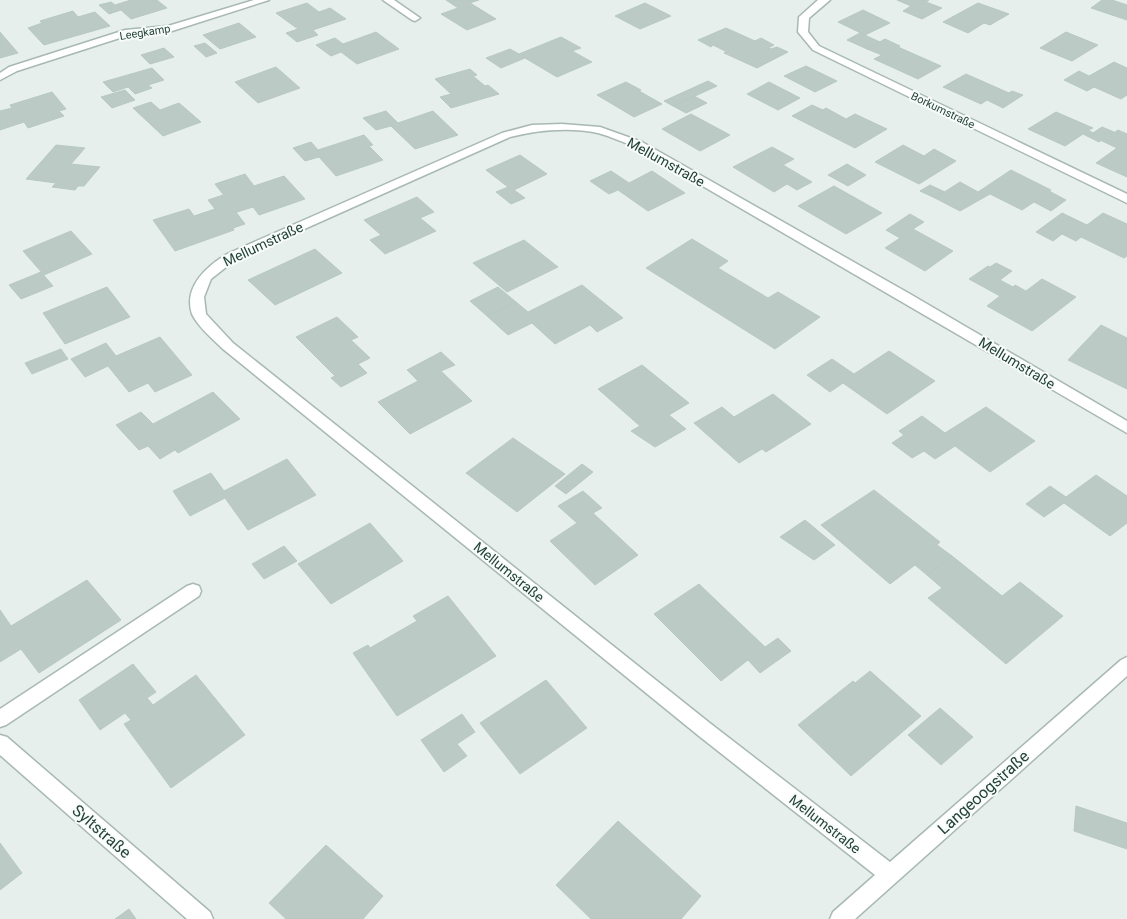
<svg xmlns="http://www.w3.org/2000/svg" width="1127" height="919" font-family="Roboto,sans-serif">
<style>
.building{fill:#bbcac4;stroke:#b8c9c2}
.lines{fill:none;stroke-linecap:round;stroke-linejoin:round}
.service-casing{stroke:#a8b8b2;stroke-width:3}
.minor-casing{stroke:#a8b8b2;stroke-width:3}
.service{fill:#fff;fill-rule:evenodd}
.minor{fill:#fff;fill-rule:evenodd}
.labels{text-anchor:middle;stroke-width:4;stroke-linejoin:round;paint-order:stroke}
.far-street-label{font-size:11px;fill:#24423a;stroke:#f7fbf9}
.street-label{font-size:14px;fill:#24423a;stroke:#f7fbf9}
.near-street-label{font-size:16px;fill:#24423a;stroke:#f7fbf9}
</style>
<rect width="100%" height="100%" fill="#e6efeb"/>
<path class="building" d="M131,0h26l10,8 -36,11 -10,-9 -12,4 -10,-9 12,-3 4,3z
M446,0h33l-9,3 26,16 -29,11 -26,-16 17,-6z
M897,0h32l-3,2 16,6 -20,11 -19,-8 8,-5z
M1102,0h10l15,5v15l-36,-12z
M307,3l12,9 11,-4 16,11 -33,11 5,5 -21,7 -11,-9 12,-4 -22,-16z
M645,3l26,13 -31,13 -25,-13z
M978,3l31,11 -19,11 -6,-2 -16,10 -25,-11z
M863,10l27,13 -25,12 -27,-13z
M73,11l5,6 17,-5 15,14 -66,19 -16,-17 14,-5 -2,-2z
M239,23l17,14 -36,12 -17,-14z
M726,28l29,13 6,-3 13,7 -6,3 3,1 6,-2 11,5 -31,16 -33,-15 3,-1 -14,-7 -2,2 -13,-7z
M0,32l18,21 -18,5z
M376,32l23,17 -42,15 -16,-12 -10,4 -15,-11 19,-7 8,6z
M1066,32l32,13 -26,16 -32,-13z
M860,33l20,9 -13,7 -20,-9z
M561,37l20,11 -9,3 20,11 -35,15 -32,-19 -24,10 -15,-10 24,-9 9,5z
M885,39l15,7 -2,1 43,19 -23,13 -44,-20 8,-4 -15,-6z
M205,43l12,10 -11,4 -12,-11z
M164,48l10,9 -24,7 -9,-9z
M1114,62l13,6v27l-6,4 -27,-12 -7,4 -23,-11 15,-9 10,5z
M806,66l31,15 -22,11 -31,-16z
M276,67l24,21 -42,15 -23,-21z
M152,68l12,12 -16,5 4,3 -17,6 -7,-7 -15,5 -10,-10z
M470,69l7,6 -4,1 12,10 3,-1 11,9 -48,14 -11,-11 11,-3 -16,-15z
M966,74l43,19 3,-2 11,4 -20,13 -16,-8 -6,4 -38,-17z
M708,81l9,5 -44,20 -9,-5z
M626,82l15,8 -2,1 23,13 -28,13 -37,-22z
M769,82l31,16 -22,12 -31,-16z
M125,90l10,10 -23,8 -11,-11z
M52,92l14,17 -7,2 5,5 -36,12 -4,-6 -24,8v-19l12,-3 -2,-3z
M694,96l13,7 -21,10 -13,-7z
M151,102l9,8 19,-7 22,19 -38,14 -30,-28z
M812,105l11,5 3,-2 20,11 9,-5 32,15 -32,19 -63,-32z
M386,111l12,12 35,-12 25,24 -43,14 -24,-23 -15,4 -13,-12z
M1056,112l37,16 -5,2 5,3 9,-6 12,5 -15,10 -16,-8 -18,12 -37,-17z
M691,114l39,21 -30,16 -38,-22z
M1118,130l9,4v43l-31,-14 21,-15 -15,-7z
M364,135l9,10 -4,1 14,14 -47,16 -17,-19 -14,4 -12,-13 18,-6 7,8z
M56,145l29,3 -14,16 29,3 -16,19h-6l-3,4 -23,-3 4,-4 -30,-4z
M903,145l21,11 10,-7 22,12 -37,23 -44,-22z
M772,147l22,12 -11,6 29,17 -15,8 -10,-6 -13,8 -41,-25z
M520,155l27,19 -33,16 11,8 -14,6 -15,-12 12,-5 -22,-17z
M847,164l19,11 -18,11 -20,-11z
M1011,170l40,20 -2,1 17,9 -15,11 -17,-9 -12,8 -32,-16 -30,17 -25,-13 25,-16 18,10z
M611,171l18,12 23,-12 33,22 -37,18 -30,-21 -9,4 -19,-13z
M245,174l9,12 30,-10 21,23 -46,16 -6,-8 -16,5 -22,-28z
M930,185l15,7 -10,6 -15,-7z
M834,186l48,27 -36,21 -48,-28z
M223,195l22,29 -12,4 1,2 -59,21 -22,-31 36,-11 5,7 21,-7 -7,-9z
M417,197l17,15 -14,6 16,13 -51,23 -15,-14 11,-5 -17,-15z
M1062,213l25,12 16,-12 24,11v32l-3,2 -43,-21 -5,4 -14,-7 -9,7 -17,-9z
M910,214l14,8 -11,7 40,22 -28,20 -40,-23 15,-10 -14,-8z
M71,231l21,23 -48,21 -21,-24z
M692,239l36,22 -10,7 50,30 10,-6 42,25 -45,32 -129,-81z
M524,240l34,27 -51,25 -34,-29z
M315,249l27,24 -67,32 -27,-25z
M996,263l16,8 -12,9 13,7 2,-2 11,6 16,-12 34,18 -44,34 -45,-25 13,-10 -31,-17 19,-13 2,1z
M41,272l12,14 -32,13 -12,-14z
M582,285l41,33 -26,14 -7,-7 -35,19 -23,-21 -24,12 -21,-19 29,-14 12,10z
M107,287l23,30 -65,27 -22,-31z
M498,287l18,15 -29,14 -17,-15z
M337,317l21,20 -7,3 19,18 -12,6 9,9 -26,14 -10,-9 4,-2 -39,-39z
M1101,325l26,13v51l-59,-29z
M160,337l32,38 -37,17 -7,-9 -19,9 -21,-26 -23,11 -14,-18 35,-16 10,13z
M61,349l7,10 -36,15 -7,-11z
M889,351l46,30 -48,33 -44,-31 -13,9 -23,-17 25,-16 22,15z
M441,352l14,13 -14,6 31,30 -62,33 -32,-32 40,-21 -11,-11z
M642,365l47,38 -20,12 17,14 -31,18 -24,-16 9,-5 -42,-37z
M213,392l27,27 -62,34 -3,-3 -15,9 -12,-13 -9,4 -23,-25 25,-13 12,12z
M773,394l38,30 -45,28 -4,-3 -23,14 -45,-40 28,-16 12,10z
M986,407l49,34 -45,31 -35,-26 -20,13 -11,-8 -12,7 -20,-15 12,-8 -5,-4 23,-15 23,17z
M513,438l52,36 -48,38 -51,-39z
M287,459l29,36 -68,35 -23,-32 -35,18 -17,-25 38,-18 13,18z
M582,464l11,8 -27,22 -11,-8z
M1096,475l31,21v27l-17,13 -46,-33 -20,14 -18,-13 24,-18 16,11z
M874,490l66,52 -3,3 15,11 -25,19 -12,-10 -25,19 -69,-59z
M583,491l19,17 -9,5 45,42 -43,30 -45,-44 27,-18 -19,-17z
M805,520l30,25 -21,15 -34,-23z
M370,523l33,38 -72,43 -33,-40z
M284,546l13,15 -33,18 -12,-15z
M952,556l50,40 18,-14 43,34 -57,48 -78,-66 14,-10 -15,-13z
M87,580l34,40 -82,53 -18,-24 -21,13v-52l11,16z
M699,584l66,63 13,-9 13,13 -31,22 -12,-13 -27,21 -67,-67z
M448,596l48,60 -99,60 -44,-63 15,-8 2,3 47,-27 -4,-5z
M133,664l23,28 -9,6 6,7 43,-30 49,60 -74,53 -47,-64 7,-4 -6,-7 -25,17 -21,-30z
M870,671l51,45 -70,60 -53,-51 55,-44 2,2z
M546,680l41,48 -67,46 -40,-51z
M940,708l33,29 -32,28 -33,-30z
M462,714l13,18 -18,12 10,12 -23,16 -23,-32z
M1076,806l51,17v26l-53,-18z
M618,821l83,75 -20,23h-90l-35,-34z
M0,843l22,30 -22,17z
M326,845l57,51 -20,23h-77l-17,-16z
M129,909l7,10h-21z"/>
<g class="lines">
<g class="service-casing">
<path id="service" d="M193,584l6,2 2,5 -2,5 -193,129 -6,2v-18l187,-123z"/>
</g>
<g class="minor-casing">
<path id="minor" d="M254,0h15l-97,31 -43,4 -112,36 -17,9v-7l9,-6 116,-37 43,-4z
M383,0h11l26,18 -5,3 -3,-1z
M818,0h12l-21,18 -1,14 11,14 308,148v9l-314,-153 -15,-18 1,-15z
M562,124l38,3 42,15 268,152 217,127v12l-493,-287c-12,-4 -24,-10 -36,-13 -29,-6 -60,-3 -88,4l-275,123 -24,19 -7,18 2,17 27,29 478,381 179,138 231,-202 6,-3v19l-272,243h-25l3,-7 42,-37 -176,-139 -476,-387c-10,-10 -25,-22 -31,-35 -9,-27 15,-48 35,-60l275,-121 30,-8z
M0,735l7,2 203,175 3,7h-26l-187,-164z"/>
</g>
<use href="#service" class="service"/>
<use href="#minor" class="minor"/>
</g>
<g class="labels">
<g class="far-street-label">
<text transform="translate(145 32) rotate(-9)" y="4">Leegkamp</text>
<text transform="translate(943 110) rotate(26)" y="4">Borkumstraße</text>
</g>
<g class="street-label">
<text transform="translate(666 162) rotate(29)" y="5">Mellumstraße</text>
<text transform="translate(263 244) rotate(-25)" y="5">Mellumstraße</text>
<text transform="translate(1017 363) rotate(31)" y="5">Mellumstraße</text>
<text transform="translate(509 572) rotate(39)" y="5">Mellumstraße</text>
<text transform="translate(825 824) rotate(38)" y="5">Mellumstraße</text>
</g>
<g class="near-street-label">
<text transform="translate(983 792) rotate(-42)" y="6">Langeoogstraße</text>
<text transform="translate(102 831) rotate(41)" y="6">Syltstraße</text>
</g>
</g>
</svg>
